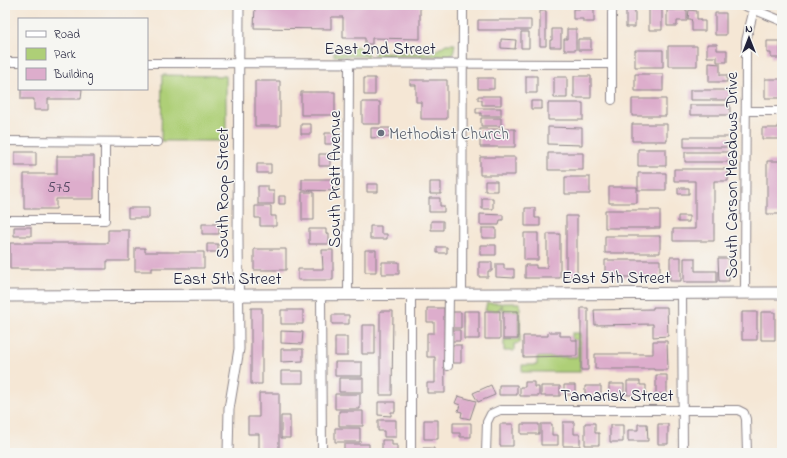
<svg xmlns="http://www.w3.org/2000/svg" width="787" height="458" font-family="'Indie Flower',sans-serif">
<style>
.green{fill:#aecf77;stroke:#687859}
.building{fill:#ddadcc}
.lines{fill:none;stroke-linecap:round;stroke-linejoin:round}
.minor-casing{stroke:#8c8488;stroke-width:10}
.tertiary-casing{stroke:#8c8488;stroke-width:11}
.secondary-casing{stroke:#8c8488;stroke-width:13}
.minor{stroke:#fff;stroke-width:8}
.tertiary{stroke:#fff;stroke-width:9}
.secondary{stroke:#fff;stroke-width:11}
.worship-dot{fill:#6b7280;stroke:#f6f6f2;stroke-width:1.5}
.labels{text-anchor:middle;stroke-width:3;stroke-linejoin:round;paint-order:stroke}
.number-label{font-size:15px;fill:#51455f}
.street-label{font-size:17px;fill:#22223b;stroke:#f6f6f2}
.worship-label{font-size:17px;fill:#5b616d;stroke:#f6f6f2;text-anchor:start}
</style>
<rect width="100%" height="100%" fill="#f6f6f2"/>
<filter id="ink" filterUnits="userSpaceOnUse"><feTurbulence type="fractalNoise" baseFrequency=".025" numOctaves="2"/><feDisplacementMap in="SourceGraphic" scale="8" xChannelSelector="R" yChannelSelector="G"/><feConvolveMatrix kernelMatrix="1 2 1 2 8 2 1 2 1" color-interpolation-filters="sRGB"/></filter>
<filter id="wash" filterUnits="userSpaceOnUse"><feTurbulence type="fractalNoise" baseFrequency=".012" numOctaves="4" result="noise"/><feDisplacementMap in="SourceGraphic" scale="16" xChannelSelector="R" yChannelSelector="G"/><feGaussianBlur stdDeviation="0.9" result="paint"/><feColorMatrix in="noise" values="0 0 0 0 0 0 0 0 0 0 0 0 0 0 0 0 0 1.4 0 .05"/><feComposite in="paint" operator="in"/></filter>
<g filter="url(#wash)">
<rect width="100%" height="100%" fill="#f5e7d5"/>
<path class="green" d="M446,44h9l-2,10 -5,2h-74v-4l58,1z
M354,46l5,1 3,6h6v3h-34v-4l13,1 3,-5z
M162,75l64,1v65h-65z
M487,303h14v5h-2v3h-14z
M502,303h18v40l-6,1v7h-10v-11l15,-1 -1,-28 -16,-1z
M572,333h8v39h-58v-7h15v-8h40v-17h-5z"/>
<g id="blocks">
<path class="building" d="M255,5h165v34l-48,-1v6h-7v-6h-22v-21h-12v12l-77,-1z
M573,9h21v13h-11v-3h-10z
M649,9h13v21h-13z
M626,10h9v17h-9z
M667,10h20v11h-10v5h-10z
M689,10l8,1v8h3v2h5v10h-13v-9l-1,-3h-3z
M540,11h6v35h-6z
M715,13h11v22h-11z
M478,20h53v10h-53z
M552,29h9v18h-11v-7h2z
M567,29h9v21h-12v-11h3z
M521,32h8v16h-8z
M501,39l15,1 -1,9 -14,-1z
M578,39h13v11h-13z
M767,41h13v17h-9v-5h-4z
M707,44h10v6h10v12h-10v-5h-10z
M668,46h29v20h-29z
M635,50h28v17h-28z
M709,63l11,1v11h7v7h-18z
M635,74h28v17h-28z
M526,76h11v17h-11z
M574,76h17v22h-17z
M554,77h13v21h-13z
M364,78h11v17h-11z
M478,78h16v11h-16z
M765,79h17v19h-17z
M410,80h37v39h-26v-17h-5v-17h-6z
M255,81h25v45h-25z
M21,89h61l-1,10h-33v11h-14v-11h-13z
M690,90h40v10h-40z
M301,92h34v23h-34z
M478,96h23v9h-19v-5h-4z
M632,99h34v17h-34z
M531,101h11v8h-11z
M362,102h18v22h-18z
M548,103h35v17h-35z
M690,105h40v10h-40z
M476,108h25v8h-20v-3h-5z
M481,118h20v8h-20z
M301,124h10v10h-10z
M632,124h35v17h-35z
M778,124h4l-1,15h-19v-11h16z
M548,127l34,1v17l-34,-1z
M371,128h19v9l-19,1z
M480,129h35v18h-35z
M325,133h9v11h-9z
M684,137h46v10h-46z
M638,149h28v17h-28z
M15,152h21v14h-21z
M685,152h45v10h-45z
M548,153h35v17h-35z
M319,154h11v12h-11z
M57,156h37v43h-38v10h-32v-35h33z
M480,157h35v18h-35z
M767,161h15v53h-15z
M257,164h14v9h-14z
M674,169h54v12h-14v60h-41v-12h22v-48h-21z
M638,173h28v17h-28z
M565,177h25v17h-25z
M302,179h35v12l-35,-1z
M485,181h12v10h-12z
M430,182h11v12h-11z
M367,184h11v8h-11z
M258,186h10v5h6v13h-16z
M609,187h28v16h-28z
M678,188h11v6h-11z
M302,192h12v28h-12z
M279,196h6v8h-6z
M429,198h11v8h4v6h-15z
M482,198h11v11h-11z
M255,206h16v10h5v10h-16v-8h-5z
M128,208h21v10h-21z
M525,208h10v10h5v8h-15z
M605,210h55v18h-55z
M480,214l23,1v5h-3l-1,5h-19z
M566,216h11v60h-11z
M678,216h11v6h-11z
M431,221h12v9h-12z
M202,224h17v10h-17z
M370,226h11v8h6v5h-17z
M14,227h17v9h-17z
M482,228h14v10h-14z
M309,229h17v5h3v10h-20z
M108,230h21v31h-22v8h-97v-26h98z
M524,233h14v27h-14z
M547,234h13v44h-35v-13h11v3h11z
M605,236h55v17h-55z
M207,244h11v8h-11z
M480,245h16v10h-16z
M437,247h10v6h-10z
M135,248h10v4h59v16h-52v3h-17z
M254,249h32v21h-32z
M322,250h11v30h-35v-11h25z
M365,250h11v22h-11z
M670,257h11v24h-11z
M684,258h11v13h22v11h-33z
M718,258h11v23h-10z
M605,260h55v17h-55z
M382,262h17v12h-17z
M479,262h13v9h-4v6h-9z
M496,264h8v5h10v9l-18,-1z
M653,307h14l1,29 -15,1v-13l-58,1 -1,-15 59,-1z
M251,308h11v76h-11z
M427,308h17l1,85h-18v-10h8v-26h-8v-24h7v-11h-7z
M581,308h7v62h-7z
M281,310h22v14h-22z
M380,311h13l-1,84h-12z
M464,311h15v28h-15z
M485,311h15v28h-15z
M503,311h15v28h-15z
M451,312h10v16h-10z
M742,312h15v28h-15z
M761,312h14v28h-14z
M332,315h17v9h-17z
M362,325h13v29h-13z
M450,330h10v11h-10z
M281,331l22,1 -1,12 -21,-1z
M548,332h12v4h11v4h6v16l-54,1v-21h25z
M335,337h12v19h-12z
M653,341h14l1,29h-14v-1h-59v-15h58z
M450,345h11v18h-11z
M281,349h22v12l-22,1z
M335,362h27v14h-27z
M281,371h22v12h-22z
M656,375h11v19h-11z
M339,378h24v14h-24z
M627,381h13v4h6v10h-19z
M525,382h9v5h5v9h-19v-9h5z
M609,384h15v11h-15z
M491,385l4,10 -17,7 -5,-9z
M499,385h18v10h-18z
M564,385h11v10h-11z
M541,386h19v10h-19z
M585,386h16v9h-16z
M259,393h20v60h-20v-19h-11v-17h11z
M335,394h25v15h-25z
M458,396l18,5 -6,18 -9,-2 1,-5 -4,-1 2,-6 -5,-2z
M378,402h17v10h-4v4l-13,-1z
M339,411h24v15h-24z
M281,416h9v22h-9z
M378,420h18v17h-12v-6h-6z
M424,420h14v19h-14z
M563,422h11v12h6v12h-17z
M453,423h18v14h-11v-4h-7z
M585,423h10v10h4v12h-14z
M500,424h13v22h-13z
M521,424h18v10h-18z
M541,424h11v11h6v10h-17z
M638,424h9l1,17h-20v-11h10z
M658,424h10v20h-10z
M610,425h13v17h-13z
M335,428h25v14h-25z
M382,440h10v5h5v8h-15z
M344,444h25v9h-25z
M423,448h11v5h-11z
M659,449h9l-1,4h-8z"/>
</g>
</g>
<g filter="url(#ink)">
<use href="#blocks" fill-opacity="0" stroke="#8c8488" stroke-width="1"/>
<g class="lines">
<g class="minor-casing">
<path id="minor" d="M743,5l39,16
M5,62h14
M147,63l465,1
M612,100v-87l1,-8
M746,111h36
M5,141l153,1
M5,220h100v-78
M682,294l1,159
M745,294l1,-243v-10l9,-36
M321,295l1,158
M348,295l1,-232
M462,295l1,-290
M448,366l1,-71
M411,453v-159
M486,453l1,-31 4,-8 9,-4h238l6,3 2,6 1,34"/>
</g>
<g class="tertiary-casing">
<path id="tertiary" d="M228,453l1,-44 10,-60 -1,-110 1,-234"/>
</g>
<g class="secondary-casing">
<path id="secondary" d="M5,296l777,-3"/>
</g>
<use href="#minor" class="minor"/>
<use href="#tertiary" class="tertiary"/>
<use href="#secondary" class="secondary"/>
</g>
</g>
<circle class="worship-dot" cx="381" cy="133" r="4"/>
<g class="labels">
<g class="number-label">
<text x="59" y="192">575</text>
</g>
<g class="street-label">
<text x="380" y="54">East 2nd Street</text>
<text transform="translate(731 175) rotate(-90)" y="6">South Carson Meadows Drive</text>
<text transform="translate(334 179) rotate(-90)" y="6">South Pratt Avenue</text>
<text transform="translate(222 193) rotate(-90)" y="6">South Roop Street</text>
<text x="616" y="283">East 5th Street</text>
<text x="227" y="284">East 5th Street</text>
<text x="617" y="401">Tamarisk Street</text>
</g>
<g class="worship-label">
<text x="389" y="139">Methodist Church</text>
</g>
</g>
<rect width="787" height="458" fill="none" stroke="#f6f6f2" stroke-width="20"/>
<rect x="18" y="18" width="130" height="72" fill="#f6f6f2" stroke="#a1a1a9"/>
<rect x="26" y="31" width="20" height="6" fill="#ffffff" stroke="#a1a1a9"/>
<text x="54" y="38" font-size="12" fill="#22223b">Road</text>
<rect x="26" y="48" width="20" height="12" fill="#aecf77" stroke="#a1a1a9"/>
<text x="54" y="58" font-size="12" fill="#22223b">Park</text>
<rect x="26" y="68" width="20" height="12" fill="#ddadcc" stroke="#a1a1a9"/>
<text x="54" y="78" font-size="12" fill="#22223b">Building</text>
<g transform="translate(749 38)" stroke="#f6f6f2" stroke-width="3" paint-order="stroke">
<path d="M0-3L7 15L0 10L-7 15Z" fill="#22223b"/>
<text y="-6" font-size="11" font-weight="bold" text-anchor="middle" fill="#22223b">N</text>
</g>
</svg>
